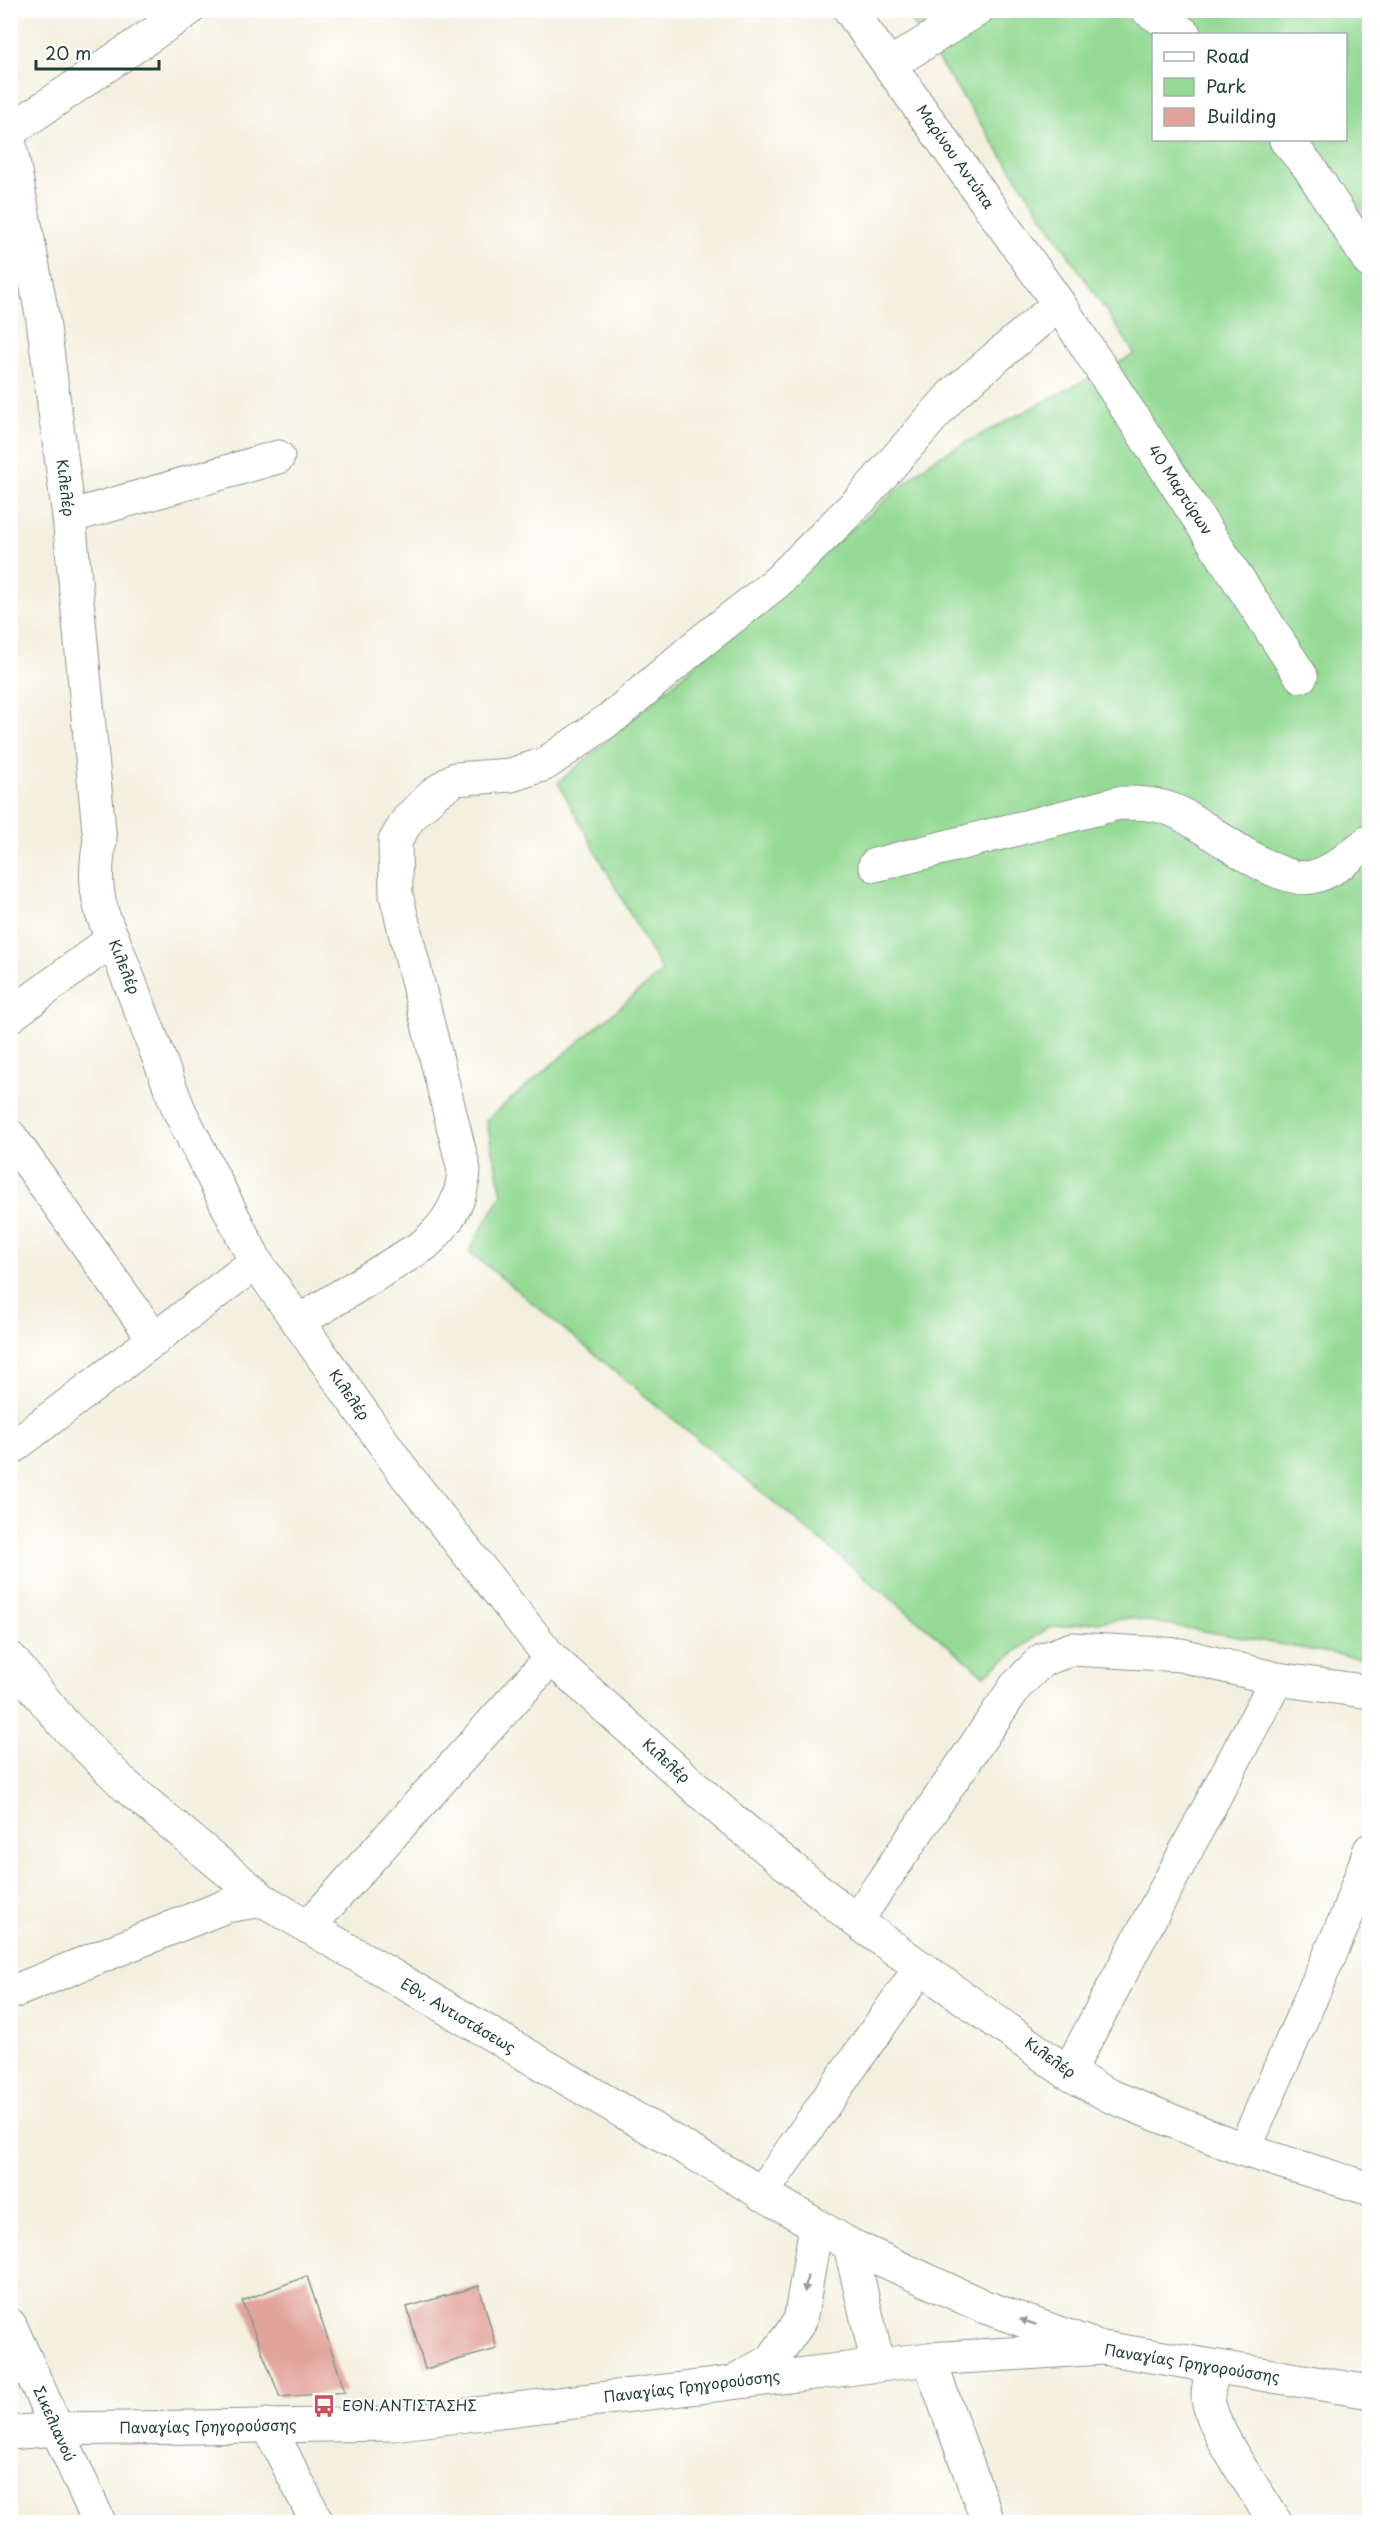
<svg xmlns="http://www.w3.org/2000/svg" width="1380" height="2533" font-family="'Playpen Sans',sans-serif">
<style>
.green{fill:#94da94;stroke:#5a8c64;stroke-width:1.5;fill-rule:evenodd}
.building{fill:#e2a39a}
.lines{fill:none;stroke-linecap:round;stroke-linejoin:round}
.minor-casing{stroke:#8a968a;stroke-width:35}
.tertiary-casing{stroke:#8a968a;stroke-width:35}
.minor{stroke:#fff;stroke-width:33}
.tertiary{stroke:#fff;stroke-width:33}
.oneway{fill:#8f9e9a}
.labels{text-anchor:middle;stroke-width:4.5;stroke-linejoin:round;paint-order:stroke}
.street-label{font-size:15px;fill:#1f3d34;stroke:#fff}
.poi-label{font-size:15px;fill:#1f3d34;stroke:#fff;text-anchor:start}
</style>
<rect width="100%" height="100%" fill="#fff"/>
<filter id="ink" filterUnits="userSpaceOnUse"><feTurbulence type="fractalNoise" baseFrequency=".0167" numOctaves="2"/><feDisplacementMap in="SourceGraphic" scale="12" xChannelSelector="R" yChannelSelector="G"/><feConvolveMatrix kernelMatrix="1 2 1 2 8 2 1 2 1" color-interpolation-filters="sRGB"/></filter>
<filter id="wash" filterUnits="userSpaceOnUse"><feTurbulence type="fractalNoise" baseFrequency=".008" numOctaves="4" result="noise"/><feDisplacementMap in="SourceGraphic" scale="24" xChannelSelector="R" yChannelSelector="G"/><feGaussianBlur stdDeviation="1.35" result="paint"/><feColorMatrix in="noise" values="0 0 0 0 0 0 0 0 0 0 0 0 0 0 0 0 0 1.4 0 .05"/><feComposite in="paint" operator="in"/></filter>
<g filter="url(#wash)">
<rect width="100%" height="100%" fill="#f4f0df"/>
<path class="green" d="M905,11h464v1649l-239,-42 -82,10 -64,47 -515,-424 33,-57 -16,-74 176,-148 -104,-189 374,-323 203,-106zM1154,34h192v106h-192z"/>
<g id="blocks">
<path class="building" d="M307,2276l38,116 -65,5 -38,-96z
M479,2286l18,63 -72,20 -18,-62z"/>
</g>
</g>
<g filter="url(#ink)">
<use href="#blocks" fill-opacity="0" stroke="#8a968a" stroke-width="1.5"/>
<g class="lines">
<g class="minor-casing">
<path id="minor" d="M850,10l209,294 242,372
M1148,10l36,24
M889,65l88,-55
M10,131l178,-121
M1286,140l23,27 61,95
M10,145l33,175 26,197 31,324c-7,36 -4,66 13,98l66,171 77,152 150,213 145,183 173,155 132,108 212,152 40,22 136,55 126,39
M69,517l209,-60
M875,865l244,-62c20,0 39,0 58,9 33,16 99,73 135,65 22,-5 40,-23 58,-36
M10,1016l103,-77
M10,1136l145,204
M298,1322l126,-77c23,-20 38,-43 40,-75l-68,-275 -1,-54 14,-23 26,-25 20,-14 56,-4 34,-11 69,-48 83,-71 79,-62 83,-82 94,-107 106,-90
M10,1449l246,-187
M856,1921l160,-235 26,-26 30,-11 109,6 96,24 93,13
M308,1927l243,-269
M10,1993l216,-87 37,-6
M1068,2073l209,-394
M1244,2150l102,-232 24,-68
M761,2194l160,-227
M10,2325l89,197
M929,2359l59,163
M1216,2368c-6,12 -10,23 -7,36 9,36 47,86 66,118
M268,2425l49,97"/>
</g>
<g class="tertiary-casing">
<path id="tertiary" d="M10,1658l53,65 63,63 137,114 587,345 135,62 105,37
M850,2245l28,120
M740,2378l32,-18 28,-39 16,-95
M10,2433l45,-4 337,-5 537,-65 174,-11 267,44"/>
</g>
<use href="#minor" class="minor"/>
<use href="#tertiary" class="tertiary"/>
</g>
<defs><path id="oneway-solid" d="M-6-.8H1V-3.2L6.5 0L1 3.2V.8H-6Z" transform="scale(1.5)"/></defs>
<g class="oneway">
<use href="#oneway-solid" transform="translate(806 2284) rotate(100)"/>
<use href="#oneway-solid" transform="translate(1028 2322) rotate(-161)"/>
</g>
</g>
<defs>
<g id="bus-bare" transform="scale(1.8)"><path d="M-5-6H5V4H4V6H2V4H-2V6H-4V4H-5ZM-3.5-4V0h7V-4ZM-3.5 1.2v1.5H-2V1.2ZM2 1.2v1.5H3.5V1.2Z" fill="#d1495b" stroke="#fff" stroke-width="2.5" paint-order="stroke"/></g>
</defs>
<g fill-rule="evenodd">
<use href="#bus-bare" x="324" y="2406"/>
</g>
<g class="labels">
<g class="street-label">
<text transform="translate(955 157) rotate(55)" y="5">Μαρίνου Αντύπα</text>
<text transform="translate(65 488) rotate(83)" y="5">Κιλελέρ</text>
<text transform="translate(1180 490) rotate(57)" y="5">40 Μαρτύρων</text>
<text transform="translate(124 967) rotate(68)" y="5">Κιλελέρ</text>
<text transform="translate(349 1395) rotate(55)" y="5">Κιλελέρ</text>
<text transform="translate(666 1761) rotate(42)" y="5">Κιλελέρ</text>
<text transform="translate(458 2016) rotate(31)" y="5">Εθν. Αντιστάσεως</text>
<text transform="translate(1050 2058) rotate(35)" y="5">Κιλελέρ</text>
<text transform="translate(1192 2364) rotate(9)" y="5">Παναγίας Γρηγορούσσης</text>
<text transform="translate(692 2387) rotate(-7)" y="5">Παναγίας Γρηγορούσσης</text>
<text transform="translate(54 2424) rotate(66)" y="5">Σικελιανού</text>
<text transform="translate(208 2427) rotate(-1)" y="5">Παναγίας Γρηγορούσσης</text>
</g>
<g class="poi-label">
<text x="342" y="2411">ΕΘΝ.ΑΝΤΙΣΤΑΣΗΣ</text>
</g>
</g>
<rect width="1380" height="2533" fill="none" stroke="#fff" stroke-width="36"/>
<rect x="1152" y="33" width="195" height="108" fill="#ffffff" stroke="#a5b1ae" stroke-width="1.5"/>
<rect x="1164" y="52" width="30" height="9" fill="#ffffff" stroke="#a5b1ae" stroke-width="1.5"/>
<text x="1206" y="63" font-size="18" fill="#1f3d34">Road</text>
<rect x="1164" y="78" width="30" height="18" fill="#94da94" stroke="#a5b1ae" stroke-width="1.5"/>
<text x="1206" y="93" font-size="18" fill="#1f3d34">Park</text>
<rect x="1164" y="108" width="30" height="18" fill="#e2a39a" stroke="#a5b1ae" stroke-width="1.5"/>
<text x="1206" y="123" font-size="18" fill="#1f3d34">Building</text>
<path d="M36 60v9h123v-9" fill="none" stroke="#1f3d34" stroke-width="3"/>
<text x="45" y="60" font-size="18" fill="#1f3d34" stroke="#ffffff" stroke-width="4.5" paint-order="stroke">20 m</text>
</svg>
